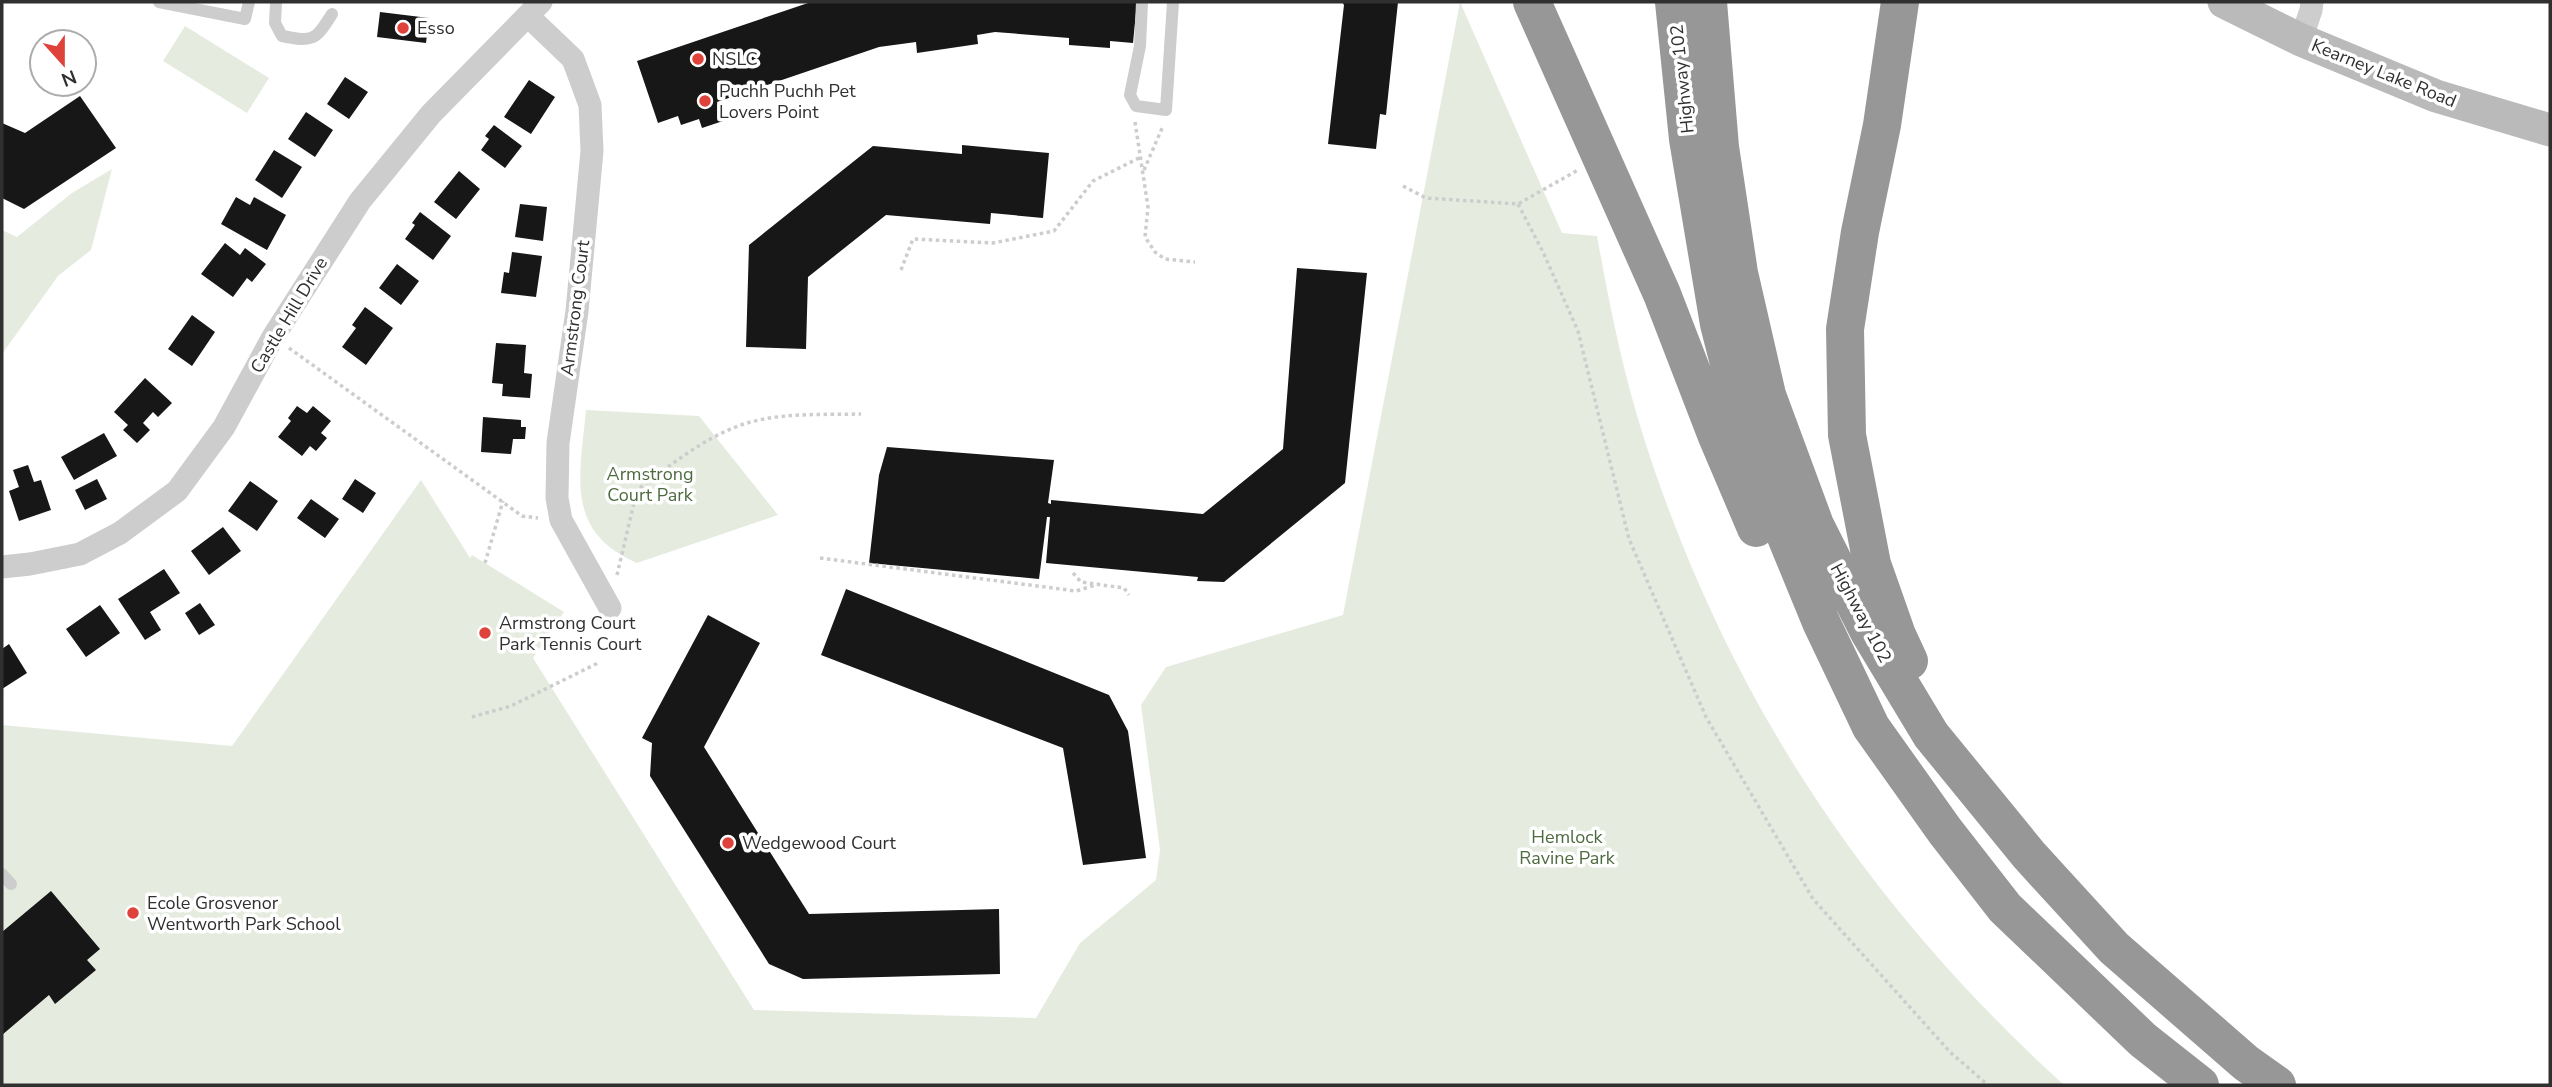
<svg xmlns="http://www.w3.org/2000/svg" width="2552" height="1087" font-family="'Nunito Sans',sans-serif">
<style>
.green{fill:#e5ecdf}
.building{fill:#171717}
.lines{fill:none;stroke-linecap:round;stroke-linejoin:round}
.path{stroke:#cdcdcd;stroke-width:3.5;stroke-dasharray:3.5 3.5;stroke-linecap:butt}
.service{stroke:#cdcdcd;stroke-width:12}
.minor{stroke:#cdcdcd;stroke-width:23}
.secondary{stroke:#bababa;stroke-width:33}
.motorway{stroke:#979797;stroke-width:38}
.poi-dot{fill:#de423b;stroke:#fff;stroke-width:2.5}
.labels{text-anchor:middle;stroke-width:7;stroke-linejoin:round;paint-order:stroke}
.poi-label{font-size:18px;fill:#303030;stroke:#fff;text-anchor:start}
.street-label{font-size:18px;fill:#303030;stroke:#fff}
.park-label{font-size:18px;fill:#4e6a3f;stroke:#fff}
</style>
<rect width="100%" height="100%" fill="#fff"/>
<path class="green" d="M1460,2l102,231 35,3c12,66 25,132 45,196 82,260 221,470 422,653h-2062v-360l230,21 189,-266 49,78 2,-3 92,57 -31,46 221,352 282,8 44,-75 76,-63 4,-30 -19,-145 25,-38 177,-52z
M185,26l84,52 -22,35 -84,-52z
M112,169l-21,81 -33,26 -56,78v-124l15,7 55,-44z
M586,410l113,6 79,99 -141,48c-73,-32 -57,-87 -51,-153z"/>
<path class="building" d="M811,2h326l-4,41 -23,-2v7l-41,-3v-7l-74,-6 -18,3 1,9 -61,9 -1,-11 -37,5 -162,55 6,19 -21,7 -3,-9 -18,6 -3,-9 -20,7 -21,-62z
M1342,2h56l-12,113 -6,-1 -4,35 -48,-5 16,-139z
M380,12l49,6 -3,25 -49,-6z
M345,77l23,15 -19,27 -22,-15z
M529,80l26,17 -24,37 -27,-17z
M80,96l36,52 -92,61 -22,-11v-75l23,10z
M306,112l27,18 -18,27 -27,-18z
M494,125l28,21 -17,22 -24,-18 8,-11 -4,-3z
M962,145l87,8 -6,65 -52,-5 -1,11 -104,-9 -78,62 -2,72 -60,-2 3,-102 124,-99 89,8z
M274,150l28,17 -20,31 -27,-18z
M459,171l21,18 -24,30 -22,-17z
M236,197l14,8 4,-8 32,18 -19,35 -46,-26z
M520,204l27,3 -4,34 -28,-4z
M420,212l31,24 -18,24 -28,-21 10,-14 -3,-2z
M225,243l15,12 5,-7 21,16 -14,18 -5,-4 -14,19 -32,-23z
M512,252l30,4 -6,41 -35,-4 3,-21 5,1z
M397,264l22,17 -18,24 -22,-17z
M1297,268l70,5 -22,210 -121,99 -27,-1 1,-4 -152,-14 4,-46h-3l-8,62 -170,-16 10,-88 8,-28 167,13 -6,43 3,1v-4l152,14 80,-65z
M365,307l28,21 -27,37 -24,-18 14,-19 -4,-3z
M192,315l23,17 -23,34 -24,-17z
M496,343l30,2 -2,28 8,1 -2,24 -28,-2 1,-12 -11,-1z
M145,378l27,25 -14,14 -5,-5 -10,11 7,7 -13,13 -14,-13 5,-5 -14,-13z
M297,406l10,7 6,-7 18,15 -10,12 6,5 -11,13 -6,-5 -8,10 -24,-19 13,-16 -3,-3z
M483,417l38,3v7h5l-1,12h-12l-2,15 -30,-2z
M104,433l13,23 -43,24 -13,-23z
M28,465l6,17 7,-2 10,30 -32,11 -10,-30 10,-4 -6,-17z
M97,479l10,20 -22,11 -10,-20z
M355,479l21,14 -13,20 -21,-14z
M250,481l28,20 -21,30 -29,-20z
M311,499l28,20 -14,19 -28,-20z
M223,527l18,24 -32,24 -18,-24z
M164,569l16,24 -30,19 11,18 -16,10 -27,-41z
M846,589l263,106 19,36 18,127 -63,7 -20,-117 -242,-93z
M200,603l15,22 -16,10 -14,-22z
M100,605l20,28 -34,24 -20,-28z
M708,615l52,28 -56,104 105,167 190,-5 1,65 -197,5 -34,-15 -119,-188 2,-33 -10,-5z
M9,644l18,29 -25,16v-40z
M51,891l49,58 -13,11 9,10 -41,34 -6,-9 -47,40v-103z"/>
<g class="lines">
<path class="path" d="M1135,122l13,85 -3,30 10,15 10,7 30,3
M1144,170l19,-44
M1403,186l23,12 92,6 60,-34
M1518,204l25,48 35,79 51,208 77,178 107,182 137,153 38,33
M901,270l12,-31 80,4 61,-12 39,-50 48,-24
M289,348l233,168 16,2
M820,558l256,33 23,-7
M485,563l18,-62
M1073,573l8,9 43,6 5,7
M617,575l20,-85c31,-23 64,-50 101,-64 38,-14 83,-11 123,-12
M472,717l39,-11 89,-44"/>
<path class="service" d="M159,2l86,17 4,-17
M276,2l-1,21 7,13c31,6 33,5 50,-22
M1142,2l-2,44 -10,49 6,11 30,4 7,-108
M2,874l9,10"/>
<path class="minor" d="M529,17l44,42 17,46 2,46 -15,160 -19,132 -1,55 4,22 49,88
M2301,40l10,-30 1,-8
M2,567l28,-3 50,-10 40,-21 57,-42 47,-64 49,-90 87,-136 71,-87 110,-112"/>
<path class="secondary" d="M2224,2l77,38 135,56 114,34"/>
<path class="motorway" d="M1532,2l130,292 54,140 40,94
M1674,2l14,137 31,185 22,86 27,83 53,129 50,105 74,104 60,77 138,132 57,45
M1708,2l12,145 19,126 28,122 48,130 54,107 62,103 98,120 85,93 132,115 31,22
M1900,2l-18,123 -22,107 -15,97 2,106 25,129 25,71 12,26"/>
</g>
<g class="poi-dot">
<circle cx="403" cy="28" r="7"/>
<circle cx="698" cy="59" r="7"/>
<circle cx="705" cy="101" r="7"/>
<circle cx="485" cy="633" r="7"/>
<circle cx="728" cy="843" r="7"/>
<circle cx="133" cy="913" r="7"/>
</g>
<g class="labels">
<g class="poi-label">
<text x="417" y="34">Esso</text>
<text x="712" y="65">NSLC</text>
<text x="719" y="97">Puchh Puchh Pet<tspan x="719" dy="21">Lovers Point</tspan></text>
<text x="499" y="629">Armstrong Court<tspan x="499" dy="21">Park Tennis Court</tspan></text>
<text x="742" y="849">Wedgewood Court</text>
<text x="147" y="909">Ecole Grosvenor<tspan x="147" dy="21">Wentworth Park School</tspan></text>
</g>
<g class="street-label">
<text transform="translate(2384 73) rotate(22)" y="6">Kearney Lake Road</text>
<text transform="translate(1682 79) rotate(-96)" y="6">Highway 102</text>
<text transform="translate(575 308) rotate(-83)" y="6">Armstrong Court</text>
<text transform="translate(289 315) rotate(-59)" y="6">Castle Hill Drive</text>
<text transform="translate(1861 613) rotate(62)" y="6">Highway 102</text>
</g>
<g class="park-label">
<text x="650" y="480">Armstrong<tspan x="650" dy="21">Court Park</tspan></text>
<text x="1567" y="843">Hemlock<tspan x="1567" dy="21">Ravine Park</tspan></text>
</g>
</g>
<rect width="2552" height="1087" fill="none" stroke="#303030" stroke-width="7"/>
<g transform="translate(63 63) rotate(159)"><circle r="33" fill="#ffffff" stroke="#acacac" stroke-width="2"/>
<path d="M0-5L12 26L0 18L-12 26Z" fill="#de423b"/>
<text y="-10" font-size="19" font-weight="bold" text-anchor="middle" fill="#303030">N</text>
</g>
</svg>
